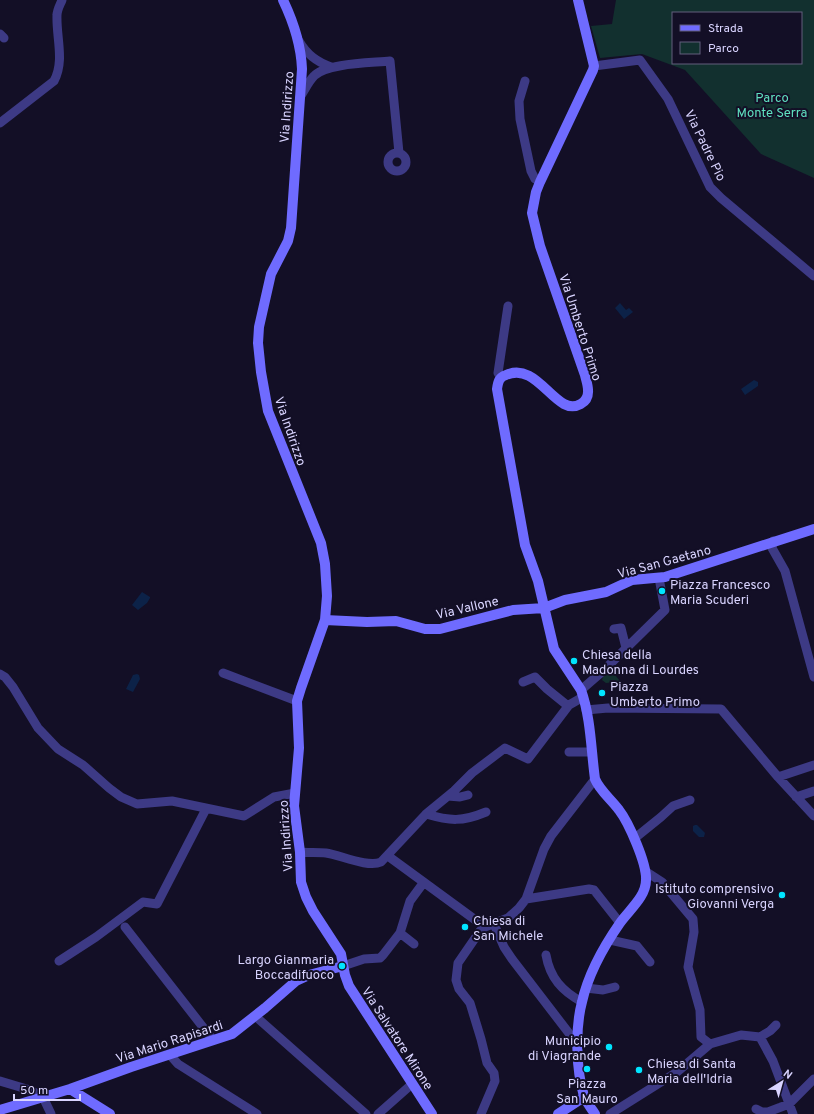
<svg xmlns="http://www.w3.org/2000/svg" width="814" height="1114" font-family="Overpass,sans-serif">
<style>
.green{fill:#12302f;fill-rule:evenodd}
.water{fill:#0c2248}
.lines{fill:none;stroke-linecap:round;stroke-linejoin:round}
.street{stroke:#3d3a85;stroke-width:9}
.secondary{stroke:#6f6bff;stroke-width:10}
.poi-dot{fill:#00e5ff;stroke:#130f26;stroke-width:1.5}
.labels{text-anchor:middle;stroke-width:4;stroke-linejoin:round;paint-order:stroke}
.park-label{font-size:13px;fill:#5fe0c0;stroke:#130f26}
.street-label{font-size:13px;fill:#d9d4ff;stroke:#130f26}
.poi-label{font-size:13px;fill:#d9d4ff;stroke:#130f26;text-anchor:start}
</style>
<rect width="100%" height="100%" fill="#130f26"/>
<path class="green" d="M616,0h198v178l-53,-24 -76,-84 -43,-16 -42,4 -9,-32 21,-2zM673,13h128v50h-128z
M611,670l13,16 -6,5 -3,-9 -9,1 -4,-3 1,-3z"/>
<path class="water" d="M620,303l6,7 3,-2 4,4 -9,7 -9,-11z
M754,380l4,2v4l-13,9 -4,-6z
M142,592l8,5v1l-3,5 -9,7 -6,-5z
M137,674l2,1 1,4 -7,13 -7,-3 7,-14z
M695,825h2l8,8 -1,4h-5l-6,-6v-5z"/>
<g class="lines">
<path class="street" d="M0,34l4,4
M299,41c8,14 18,21 32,26
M594,66l46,-6 28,39 42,88 11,11 93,78
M525,81l-6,20 1,18 11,52 4,8 5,3
M300,97c5,-7 8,-15 14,-21 12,-13 58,-13 76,-15l9,92
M0,123l54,-42c11,-20 2,-44 3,-66 0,-5 3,-10 5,-15
M388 162a9 9 0 1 1 18 0a9 9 0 1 1-18 0Z
M501,378l-3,-5 10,-67
M773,541l-1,7 13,23 29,106
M614,629l7,-1 5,20
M223,673l74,28
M0,674l5,3 8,10 25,41 20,21 25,16 26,23 12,9 16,7 35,-3 72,15 30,-19 21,-4
M523,682l12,-5 12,12 21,17
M581,690l23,-20 61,-60 -6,-32
M586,710l22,-2 113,1 57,68 36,39
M569,752h22
M778,777l36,-12
M448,796l12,1 8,-2
M796,797l18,-6
M426,814c24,7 36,8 60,-2
M635,838l26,-21 12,-11 17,-6
M300,852c8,1 17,0 26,1 14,2 42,15 55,9l45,-48 28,-23 18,-18 33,-25 23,11 41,-54 14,-8
M388,856l97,71
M645,871l17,11 31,37 1,13 -6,35 12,43 1,27 9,7 31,-9 19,2 13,24 20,53
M526,899l63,-10 5,1 26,33
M494,924l10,23 8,12 66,86
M125,927l88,113
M400,933l14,11
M610,940l27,6 13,16
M546,955c4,23 16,36 36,47
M59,961l37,-24 47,-35 14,2 49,-95
M343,966l21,-7 16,-1 3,-3 17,-22 10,-32 14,-19
M586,988l17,2 12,-3
M255,1016l111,98
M760,1037l10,-6 6,-6
M170,1055l8,9 79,50
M0,1081l30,9 13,7 8,17
M756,1109l6,3h6l21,-8 25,-25
M378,1114l34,-30
M481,1114l14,-33 -1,-8 -7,-10 -6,-24 -11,-36 -11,-14 -3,-9 2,-17 22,-32 5,-4 23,-9 11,-10 7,-9 18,-50 7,-13 44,-57
M610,1114l67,-42 33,-28"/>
<path class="secondary" d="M283,0c11,23 18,44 19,69l-11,159 -3,13 -17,33 -12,53 -1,16 3,29 7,39 53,132 4,21 2,32 -2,24 -24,68 -4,13 2,47 -5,58 6,46 1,30 5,15 7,14 28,43 4,21 4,11 83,128
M578,0l16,66 -1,4 -53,112 -4,10 -4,21 8,33 45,129c1,5 3,10 3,15 1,13 -13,20 -24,14 -18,-10 -33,-40 -58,-29 -7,2 -8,7 -9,14l28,156 13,36 16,68 27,41c10,28 10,60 14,89 5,12 16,20 24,31 10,13 28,54 27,70 0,17 -17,30 -26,43 -16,23 -32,52 -38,79 -7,26 -6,68 2,94 2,6 7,12 11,18
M325,620l42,2 29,-1 29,8h15l73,-19 31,-2 21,-8 41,-8 26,-12 33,-3 149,-48
M70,1089l40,25
M0,1110l70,-21 61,-22 101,-33 33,-26 31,-27 13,-6 34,-9
M558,1114l26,-17"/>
</g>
<g class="poi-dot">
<circle cx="662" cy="591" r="4"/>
<circle cx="574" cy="661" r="4"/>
<circle cx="602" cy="693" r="4"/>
<circle cx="782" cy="895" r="4"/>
<circle cx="465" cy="927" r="4"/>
<circle cx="342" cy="966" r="4"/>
<circle cx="609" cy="1047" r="4"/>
<circle cx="587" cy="1069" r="4"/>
<circle cx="639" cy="1070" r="4"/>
</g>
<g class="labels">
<g class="park-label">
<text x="772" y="102">Parco<tspan x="772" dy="15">Monte Serra</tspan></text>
</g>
<g class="street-label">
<text transform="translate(286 107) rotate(-86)" y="5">Via Indirizzo</text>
<text transform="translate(706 145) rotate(64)" y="5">Via Padre Pio</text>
<text transform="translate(581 327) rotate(72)" y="5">Via Umberto Primo</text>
<text transform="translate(291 431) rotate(71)" y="5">Via Indirizzo</text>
<text transform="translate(664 561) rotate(-15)" y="5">Via San Gaetano</text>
<text transform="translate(467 607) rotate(-13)" y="5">Via Vallone</text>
<text transform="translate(285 836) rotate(-94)" y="5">Via Indirizzo</text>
<text transform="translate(398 1038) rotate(57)" y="5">Via Salvatore Mirone</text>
<text transform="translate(169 1041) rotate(-18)" y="5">Via Mario Rapisardi</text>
</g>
<g class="poi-label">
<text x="670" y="589">Piazza Francesco<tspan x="670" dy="15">Maria Scuderi</tspan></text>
<text x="582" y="659">Chiesa della<tspan x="582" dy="15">Madonna di Lourdes</tspan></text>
<text x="610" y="691">Piazza<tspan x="610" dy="15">Umberto Primo</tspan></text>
<text x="774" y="893" text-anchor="end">Istituto comprensivo<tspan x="774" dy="15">Giovanni Verga</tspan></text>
<text x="473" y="925">Chiesa di<tspan x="473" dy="15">San Michele</tspan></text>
<text x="334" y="964" text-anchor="end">Largo Gianmaria<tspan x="334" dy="15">Boccadifuoco</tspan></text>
<text x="601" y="1045" text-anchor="end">Municipio<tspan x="601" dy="15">di Viagrande</tspan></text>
<text x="647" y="1068">Chiesa di Santa<tspan x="647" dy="15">Maria dell'Idria</tspan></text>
<text x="587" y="1088" text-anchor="middle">Piazza<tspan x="587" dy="15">San Mauro</tspan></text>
</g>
</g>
<rect x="672" y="12" width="130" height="52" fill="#130f26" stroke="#625e7d"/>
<rect x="680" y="25" width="20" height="6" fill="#6f6bff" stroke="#625e7d"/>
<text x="708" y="32" font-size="12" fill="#d9d4ff">Strada</text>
<rect x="680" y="42" width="20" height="12" fill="#12302f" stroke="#625e7d"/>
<text x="708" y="52" font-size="12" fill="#d9d4ff">Parco</text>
<g transform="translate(782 1082) rotate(37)" stroke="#130f26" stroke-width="3" paint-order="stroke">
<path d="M0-3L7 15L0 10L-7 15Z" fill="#d9d4ff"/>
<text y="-6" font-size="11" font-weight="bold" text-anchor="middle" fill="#d9d4ff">N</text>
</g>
<path d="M14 1094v6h66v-6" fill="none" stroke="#d9d4ff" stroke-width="2"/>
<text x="20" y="1094" font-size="12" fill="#d9d4ff" stroke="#130f26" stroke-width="3" paint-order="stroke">50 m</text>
</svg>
